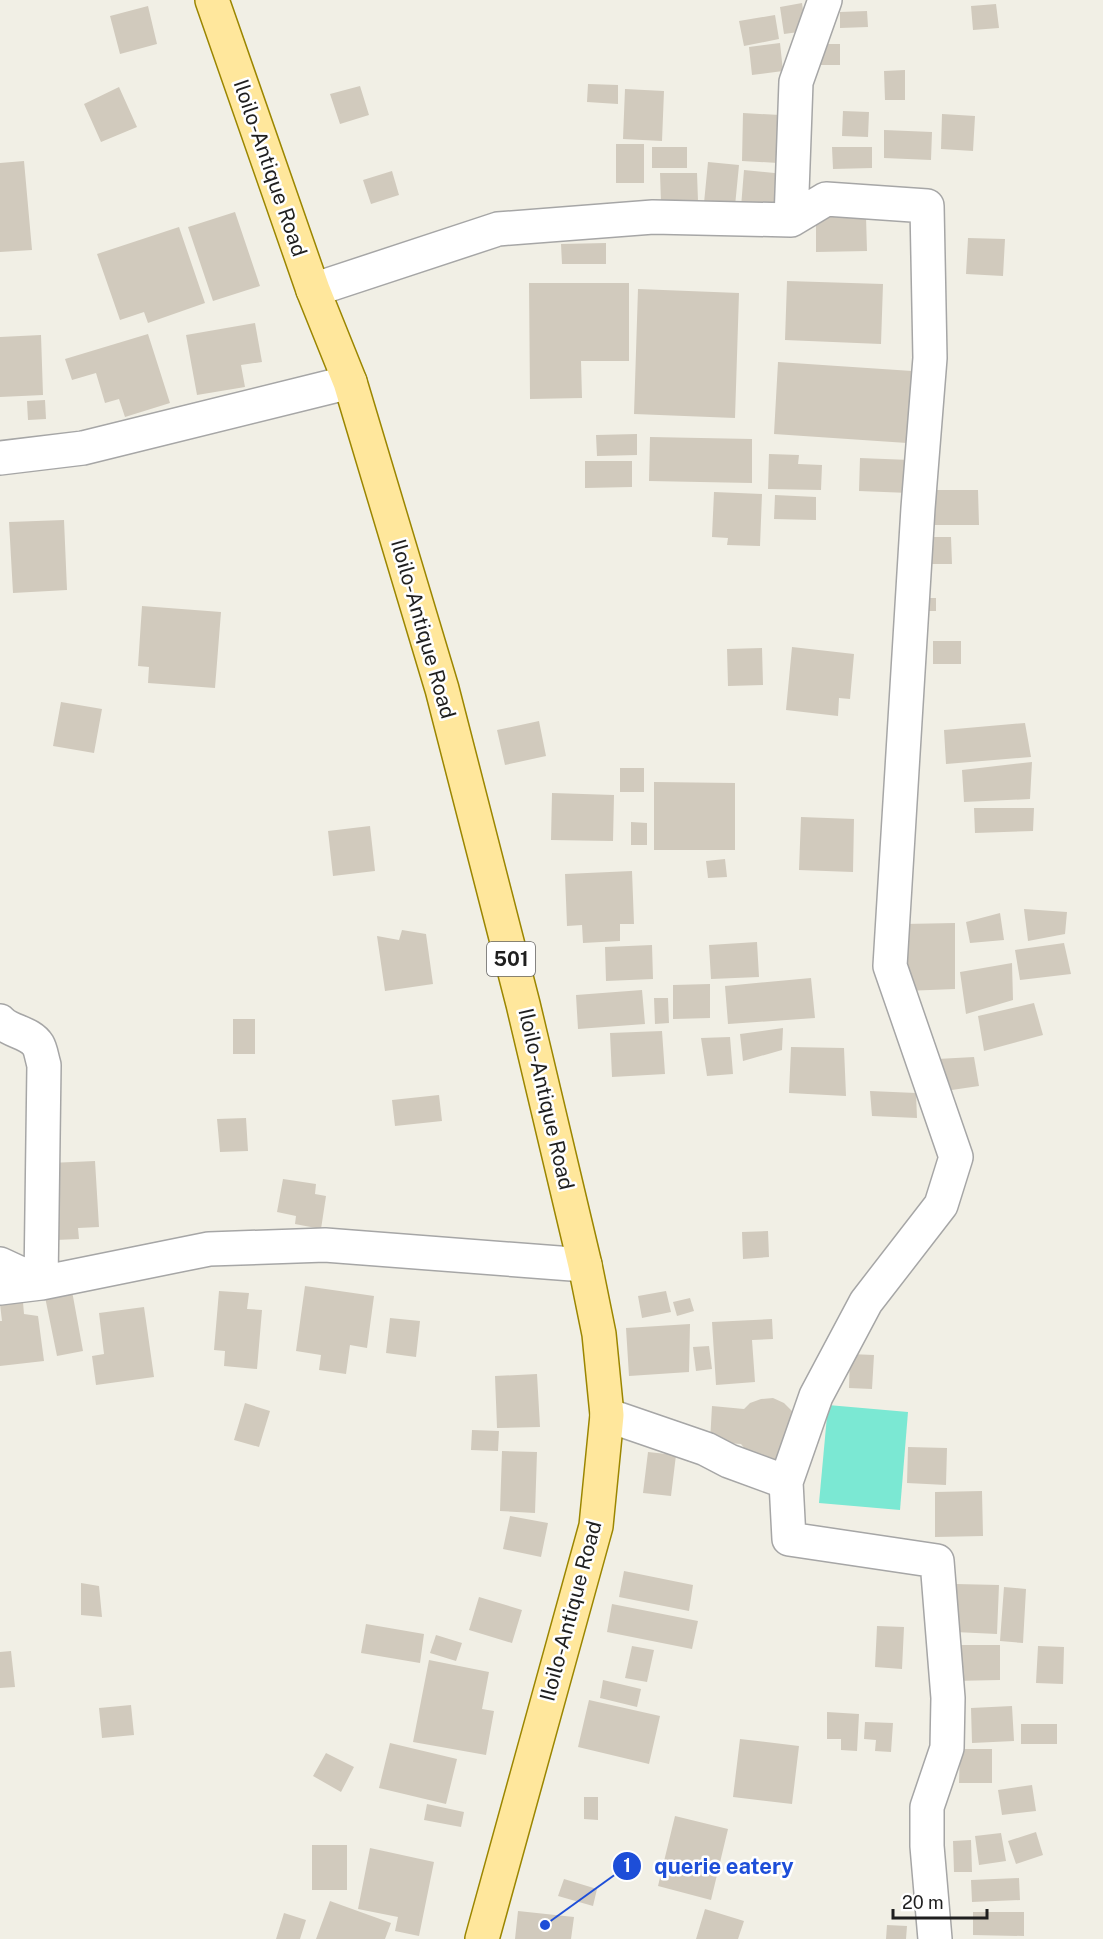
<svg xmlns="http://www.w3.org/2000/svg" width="1103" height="1939" font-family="'Public Sans',sans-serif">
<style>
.pitch{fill:#7be8d3}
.building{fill:#d1cabd}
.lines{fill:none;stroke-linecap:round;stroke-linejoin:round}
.minor-casing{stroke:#a6a6a6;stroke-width:36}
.major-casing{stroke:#9b8600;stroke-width:36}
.minor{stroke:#fff;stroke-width:33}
.major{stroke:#ffe79c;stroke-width:33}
.labels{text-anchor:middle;stroke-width:5;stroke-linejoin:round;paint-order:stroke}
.shield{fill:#fff;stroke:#626262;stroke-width:1.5}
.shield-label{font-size:20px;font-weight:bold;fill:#1f1f1f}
.street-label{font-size:21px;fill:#1f1f1f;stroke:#fff}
.leader{fill:none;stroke:#1d4ed8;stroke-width:2}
.callout-dot{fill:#1d4ed8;stroke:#fff;stroke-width:2}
.mark-label{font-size:18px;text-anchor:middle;font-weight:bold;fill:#fff}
.callout-label{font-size:22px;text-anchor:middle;font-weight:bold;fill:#1d4ed8;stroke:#fff;stroke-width:5;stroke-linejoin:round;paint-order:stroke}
</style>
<rect width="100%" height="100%" fill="#f1efe5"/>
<path class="pitch" d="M828,1405l80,7 -8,98 -81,-7z"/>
<path class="building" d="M802,3l4,28 -22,3 -4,-27z
M996,4l3,24 -26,2 -2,-24z
M148,6l9,38 -37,10 -10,-38z
M867,11l1,16 -28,1v-16z
M775,15l4,24 -35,7 -5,-25z
M780,43l3,28 -31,4 -3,-28z
M815,44h25v21h-25z
M905,70v30h-20l-1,-29z
M588,84l30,1v19l-31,-2z
M360,86l9,29 -29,9 -10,-30z
M119,87l18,40 -36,15 -17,-38z
M625,89l39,2 -2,50 -39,-2z
M843,111l26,1 -1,25 -26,-1z
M743,113l37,2 -2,48 -36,-2z
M942,114l33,2 -2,35 -32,-2z
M884,130l48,2 -1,28 -47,-2z
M616,144h28v39h-28z
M652,147h35v21h-35z
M832,147h40v21l-39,1z
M24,161l8,89 -32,2v-89z
M708,162l31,3 -4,41 -31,-3z
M744,170l40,4 -3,36 -40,-3z
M392,171l7,24 -28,9 -8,-24z
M660,173h37l1,28 -37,1z
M235,212l25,74 -47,15 -25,-74z
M866,216l1,35 -51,1v-35z
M179,227l26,76 -57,20 -4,-11 -24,8 -23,-66z
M968,238l37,1 -2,37 -37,-2z
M606,243v21h-44l-1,-20z
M787,281l96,3 -2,60 -96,-4z
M529,283h100v78h-48l1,37 -52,1z
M638,289l101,4 -4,125 -101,-4z
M255,323l7,39 -21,3 4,22 -48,8 -11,-60z
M148,334l22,69 -45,14 -6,-18 -14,4 -9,-30 -24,7 -7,-21z
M41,335l2,60 -43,2v-60z
M778,362l134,9 -5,72 -133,-9z
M45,400l1,19 -18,1 -1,-19z
M637,434v21l-40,1 -1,-21z
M650,437l102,2v44l-103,-2z
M769,454l30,1 -1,9 24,1 -1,25 -53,-1z
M860,458l50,2 -1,33 -50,-2z
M585,461h47v26l-47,1z
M932,490h46l1,35h-47z
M714,492l48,2 -2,52 -33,-1 1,-7 -16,-1z
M775,495l41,2v23l-42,-1z
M64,520l3,70 -54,3 -4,-71z
M926,537h25l1,27h-26z
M925,598h11v13h-11z
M142,606l79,6 -6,76 -67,-5 1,-16 -11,-1z
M933,641h28v23h-28z
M792,647l62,7 -4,45 -11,-1 -1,18 -52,-6z
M762,648l1,37 -35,1 -1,-37z
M61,702l41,7 -8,44 -41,-7z
M539,721l7,35 -41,9 -8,-35z
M1025,723l6,34 -85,7 -2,-34z
M1032,762l-2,37 -66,3 -2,-32z
M620,768h24v24h-24z
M654,782l81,1v67h-81z
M552,793l62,2 -1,46 -62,-1z
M974,808h60l-1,23 -58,2z
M801,817l53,2 -1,53 -54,-2z
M631,822l16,1v22h-16z
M370,826l5,45 -42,5 -5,-45z
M725,859l2,18 -19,1 -2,-17z
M632,871l2,53h-14v17l-37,2 -1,-18 -15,1 -2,-52z
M1024,909l43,3 -2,22 -37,7z
M1000,913l4,27 -34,3 -4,-21z
M955,923v66l-50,2 -1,-67z
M402,930l24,4 7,50 -48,7 -8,-55 22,4z
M757,942l2,35 -48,2 -2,-34z
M1064,943l7,31 -51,6 -5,-30z
M652,945l1,34 -47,2 -1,-34z
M1012,963l1,37 -47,14 -6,-42z
M811,978l4,40 -87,6 -3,-38z
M710,984v34l-37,1v-34z
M642,990l3,34 -67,5 -2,-34z
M654,998h14l1,25 -14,1z
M1034,1003l9,32 -59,16 -6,-35z
M233,1019h22v35h-22z
M783,1028l-1,22 -39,11 -3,-27z
M662,1031l3,43 -53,3 -2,-44z
M730,1037l3,37 -26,2 -6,-38z
M791,1047l53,1 2,48 -57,-3z
M974,1057l5,29 -41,6 -1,-33z
M870,1091l46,2 1,25 -45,-2z
M439,1095l3,26 -47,5 -3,-26z
M246,1118l2,33 -28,1 -3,-33z
M95,1161l4,66 -21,1 1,11 -24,1 -5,-77z
M283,1179l33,5 -1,10 11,2 -5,33 -26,-5 1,-8 -19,-4z
M768,1231l1,26 -26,2 -1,-27z
M305,1286l69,10 -7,52 -17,-3 -4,29 -27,-4 2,-15 -25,-4z
M72,1291l11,60 -26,5 -12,-59z
M219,1291l30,2 -2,16 15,1 -5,59 -33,-3 1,-15 -11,-1z
M666,1291l5,21 -29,6 -4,-22z
M690,1298l4,13 -17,5 -4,-14z
M23,1302l1,12 14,2 6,45 -44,5v-45h2l-2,-17z
M144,1307l10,70 -58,8 -4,-29 12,-2 -5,-41z
M390,1318l30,3 -4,36 -30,-4z
M772,1319l1,20 -21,1 3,42 -39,3 -4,-63z
M690,1324l-1,48 -60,4 -3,-48z
M709,1346l3,23 -16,2 -3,-24z
M850,1354l24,1 -2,34 -23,-1z
M537,1374l3,53 -43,1 -2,-52z
M773,1398l11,5 9,9 -8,43 -11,5 -24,-5 -9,-11 -31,-2 2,-36 32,3 6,-6 11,-4z
M245,1403l25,8 -11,36 -25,-7z
M472,1430l27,1 -1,20 -27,-1z
M908,1447l39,1 -1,37 -39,-2z
M502,1451l35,1 -2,61 -35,-2z
M648,1452l28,3 -5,41 -28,-3z
M982,1491l1,45 -48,1v-45z
M510,1516l38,7 -7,34 -38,-8z
M624,1571l69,14 -4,26 -70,-14z
M81,1583l18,3 3,31 -21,-2z
M956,1584l43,1 -2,49 -42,-2z
M1004,1587l22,2 -3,54 -23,-2z
M479,1597l43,13 -10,33 -43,-13z
M612,1604l86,17 -6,28 -85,-17z
M366,1624l58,10 -4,29 -59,-10z
M877,1626l27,1 -2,42 -27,-2z
M436,1635l26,8 -6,18 -26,-8z
M952,1645h48v35l-47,1z
M632,1646l22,4 -7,32 -22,-4z
M1038,1646l26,1 -1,37 -27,-1z
M11,1651l4,36 -15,1v-36z
M429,1660l60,12 -7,37 12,2 -8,44 -73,-13z
M603,1680l38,9 -4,18 -37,-9z
M589,1700l71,16 -11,48 -71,-17z
M131,1705l3,30 -32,3 -3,-30z
M1012,1706l2,35 -42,2 -1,-35z
M827,1712l32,2 -2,37 -16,-1v-11h-14z
M865,1722l28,1 -2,29 -16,-1 1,-11 -12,-1z
M1021,1724h36v20h-36z
M740,1739l59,7 -7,58 -59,-7z
M390,1743l67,16 -11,45 -67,-16z
M960,1749h32v34h-33z
M326,1753l28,14 -13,25 -28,-16z
M1032,1785l4,26 -34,4 -4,-25z
M584,1797h14v23l-14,-1z
M427,1804l37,8 -3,15 -37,-7z
M675,1816l53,13 -17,71 -53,-14z
M1036,1832l7,23 -27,9 -8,-23z
M1001,1833l5,28 -27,4 -4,-29z
M971,1840l1,32h-18l-1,-31z
M312,1845h35v45h-35z
M370,1848l64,14 -15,74 -24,-5 3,-14 -40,-8z
M1019,1878l1,22 -48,2 -1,-22z
M564,1879l33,10 -4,17 -35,-10z
M330,1901l61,22 -6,16h-69z
M705,1909l39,12 -6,18h-42z
M518,1911l56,6 -3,22h-56z
M973,1912h51v24l-51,-1z
M284,1913l22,7 -6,19h-24z
M887,1925l20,1 -1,13h-20z"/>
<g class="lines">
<g class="minor-casing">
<path id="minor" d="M791,220l5,-138 29,-82
M313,290l185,-61 155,-12 138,3 35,-21 101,7 3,152 -12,150 -28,458 66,191 -15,48 -75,97 -50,94 -30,86 3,57 148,22 11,137 -1,50 -20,59v39l8,93
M0,458l83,-10 267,-66
M0,1021c10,11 30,11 38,24 3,5 4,14 6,20l-3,218 -41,-19
M0,1288l41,-5 168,-34 116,-4 260,20
M607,1415l99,34 23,12 57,21"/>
</g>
<g class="major-casing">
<path id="major" d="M212,0l101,290 37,92 92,307 81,315 62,261 14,69 8,81 -11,111 -114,413"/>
</g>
<use href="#minor" class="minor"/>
<use href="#major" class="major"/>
</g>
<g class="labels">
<rect class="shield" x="487" y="942" width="48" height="34" rx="4.5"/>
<g class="shield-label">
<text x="511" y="966">501</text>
</g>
<g class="street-label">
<text transform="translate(270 168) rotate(71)" y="7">Iloilo-Antique Road</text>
<text transform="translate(423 629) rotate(74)" y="7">Iloilo-Antique Road</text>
<text transform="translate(546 1099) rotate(77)" y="7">Iloilo-Antique Road</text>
<text transform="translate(571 1611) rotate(-75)" y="7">Iloilo-Antique Road</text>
</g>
</g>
<path class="leader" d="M545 1925L627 1866"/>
<g class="callout-dot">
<circle cx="545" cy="1925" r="6"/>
<circle cx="627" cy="1866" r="15"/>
</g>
<g class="mark-label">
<text x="627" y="1872">1</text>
</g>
<g class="callout-label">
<text x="724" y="1874">querie eatery</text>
</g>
<path d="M893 1909v9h94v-9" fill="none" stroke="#1f1f1f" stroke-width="3"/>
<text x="902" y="1909" font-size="18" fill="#1f1f1f" stroke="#ffffff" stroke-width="4.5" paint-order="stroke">20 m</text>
</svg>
